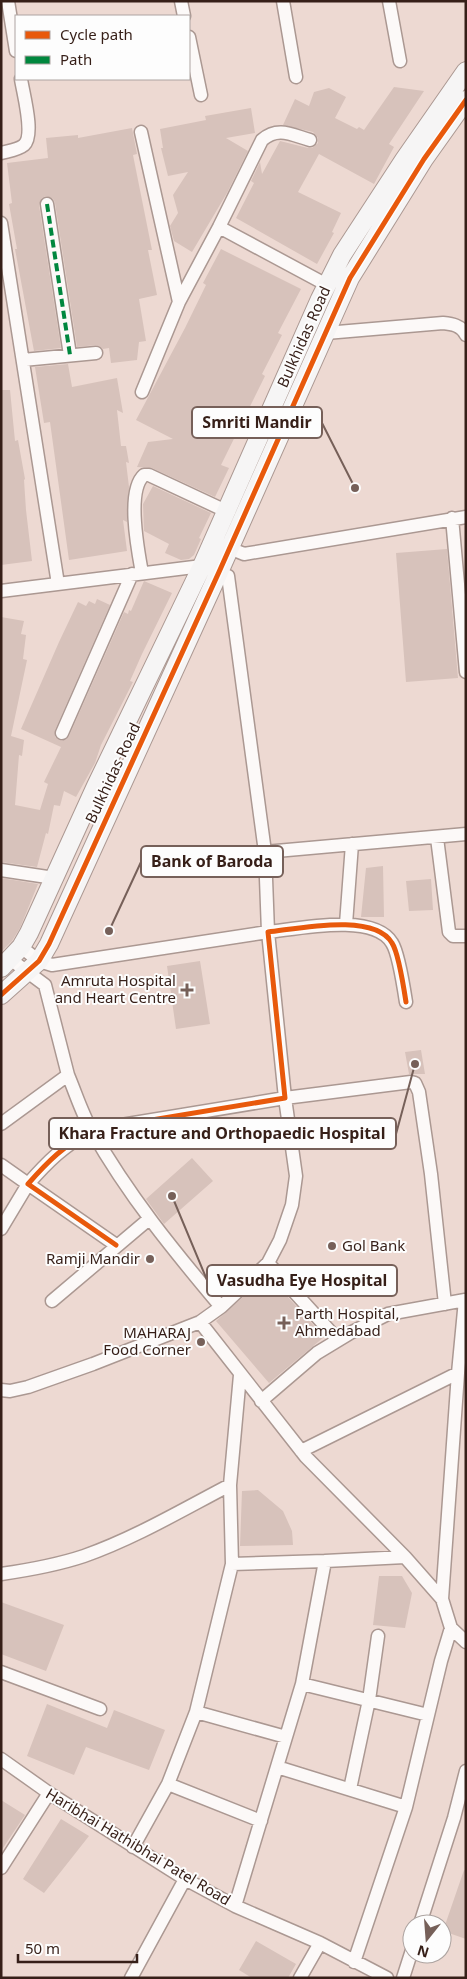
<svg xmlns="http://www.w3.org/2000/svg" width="467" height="1979" font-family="'Noto Sans',sans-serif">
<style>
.building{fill:#d7c2bb}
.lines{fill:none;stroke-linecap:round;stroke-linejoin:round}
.street-casing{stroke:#ab9892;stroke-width:15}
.secondary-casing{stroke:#ab9892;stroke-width:20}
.street{stroke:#fcf9f8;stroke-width:12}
.secondary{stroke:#f6f5f5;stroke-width:18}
.quiet{stroke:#00873e;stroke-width:4;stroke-dasharray:8 4;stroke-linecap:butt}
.cycleway-casing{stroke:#fdfdfd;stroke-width:8}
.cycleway{stroke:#e8590c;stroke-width:5}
.poi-dot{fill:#766059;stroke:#fdfdfd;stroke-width:2}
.labels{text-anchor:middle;stroke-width:4;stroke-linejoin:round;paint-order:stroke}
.street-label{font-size:15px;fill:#361f18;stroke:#fdfdfd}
.poi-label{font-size:15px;fill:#361f18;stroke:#fdfdfd;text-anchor:end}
.leader{fill:none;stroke:#766059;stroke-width:2}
.callout-dot{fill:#766059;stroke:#fdfdfd;stroke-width:2}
.callout{fill:#fdfdfd;stroke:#766059;stroke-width:2}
.callout-label{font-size:16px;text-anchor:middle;font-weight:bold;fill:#361f18}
</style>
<rect width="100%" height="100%" fill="#edd9d2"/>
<path class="building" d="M394,87l30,4 -35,53 5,3 -20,37 -55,-30 -21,38 43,21 -9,19 2,1 -17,31 -81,-46 18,-35 -3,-2 9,-19 2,12 18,-33 28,7h4l6,-5v-5l-5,-6 -30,-7 12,-26 14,7 5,-14 15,-4 17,9 -11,21 22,11 2,-2 5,3z
M251,108l4,25 -29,5 22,13 -21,42 -35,59 -18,-11 -4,-15 8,-13 -5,-18 15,-23 -20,4 -7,-28h2l-3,-19 46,-9 -1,-4z
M132,128l5,26 -4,1 19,95h-4l9,45 -18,4 7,42 -7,1 -2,18 -26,3 -2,-15 -6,1 -7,-4 -19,2 -22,-144 -2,-4 -7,-3 -4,2 -3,7 22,143 -27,3 -19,-102h2l-8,-45 3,-1 -5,-40 41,-5 -2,-20 32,-3v3z
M221,249l80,40 -23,44 4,2 -20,39 3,2 -44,89 8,3 -14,29 -63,-29 -15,-1 11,-25 25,-3 -37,-19 49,-92 21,-43 -3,-2z
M68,364l4,23 45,-9 6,35 -6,-3 4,36h5l3,17 -3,-1 3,25 -2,35 -4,-2 4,31 -58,9 -19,-138 -6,1 -9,-56z
M1,390h9l5,51 3,-1 7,39 -1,1 2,30 6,51 -31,4z
M153,486l58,27 -12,25 2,1 -7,16 -5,4 -8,1 -16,-7 4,-9 -25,-13 -1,-27z
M447,549l11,129 -52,4 -10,-129z
M144,581l28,12 -30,61 -12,27 3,1 -32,63 -6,18 -19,34 -12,-6 -4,15 -6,-1 -6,29 -2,-1 -9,34 -36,-5v-245l23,4 -3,13 5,1 -3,24 4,1 -16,76 13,4 -2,16 -3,-1 -4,50 25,5 8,-26 -4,-2 17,-35 -40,-18 38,-87 19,-40 8,4 3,-5 6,3 2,-5 13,6 -55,125v7l7,4 7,-5 55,-124 4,2 1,-4 2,1z
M383,866l1,51h-23l5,-49z
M1,878l37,6 -18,44 -8,13 -11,11z
M431,879l2,31 -24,1 -3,-30z
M200,961l10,63 -34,5 -9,-63z
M421,1050l4,24h-16l-4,-22z
M192,1158l21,23 -49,43 -18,-25z
M268,1275l56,62 -55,46 -53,-62z
M258,1490l25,21 9,20 1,14 -53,1 2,-55z
M379,1576h23l10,17 -7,35 -32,-3z
M1,1602l63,23 -18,46 -45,-17z
M47,1704l60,24 7,-18 51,20 -16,40 -63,-23 -12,28 -47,-19z
M1,1800l24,15 -24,36z
M61,1819l28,17 -45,57 -21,-14z
M464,1870l2,1v68l-23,-8z
M256,1941l40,23 -8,14h-36l-13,-8z"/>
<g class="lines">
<g class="street-casing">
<path id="street" d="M8,1l8,50
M181,1l3,15
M283,1l13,76
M389,1l11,60
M189,37l12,58
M141,132l38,170
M1,153c7,-2 17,-3 23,-8 11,-10 -1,-52 -3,-66
M47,204l23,151
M1,223l57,361
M219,227l108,58
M326,333l117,-10c9,1 18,2 23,12
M23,360l73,-7
M142,392l37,-90 40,-75 43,-87c16,-14 30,-5 48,0
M452,518l14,154
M222,545l22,9 222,-37
M142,573c-4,-22 -16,-82 2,-98h5l77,36
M1,591l201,-25 26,10 37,276 201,-18
M62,733l70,-159
M437,838l12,94 4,4h13
M1,870l53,8
M346,924l6,-80
M21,947l18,14 13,4 216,-33 -3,-80
M1,1124l67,-49 -23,-90 -35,-26
M1,1165l27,19 -27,45
M116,1245l-88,-61c21,-24 35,-37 63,-54l194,-32 -17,-166c29,-3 106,-20 124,11 6,9 12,46 14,59
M268,1263l70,77
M52,1301l97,-82
M221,1307l47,-44 12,-23 12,-35 4,-29 -11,-78 126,-16 4,1 4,9 12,82 14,130
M200,1322l106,135 99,100 37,42 9,29 15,14
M1,1390l9,1 18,-4 65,-23 107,-42 21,-15c-47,-56 -93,-112 -129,-176 -10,-17 -16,-37 -24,-56
M261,1401l56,-48 33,-20 38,-19 77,-14 -7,73 -16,226
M301,1451l157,-78
M232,1564l-2,-79 10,-110
M1,1574c28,-4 56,-9 83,-18 51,-18 98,-46 146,-71
M1,1672l99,37
M302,1684l126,31
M196,1712l90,25
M1,1759l48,34 136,86 50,27 85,37 67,35
M277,1767l129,40 -52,155
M168,1784l93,37
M350,1789l19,-89 9,-64
M406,1807l35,-146 10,-33
M133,1847l35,-63 28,-72 36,-148 93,-3
M1,1868l48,-75
M235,1906l67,-222 23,-123 80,-4
M420,1924l34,-106 12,-47
M131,1978l54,-99
M300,1978l20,-35
M403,1978l9,-28"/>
</g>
<g class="secondary-casing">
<path id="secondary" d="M1,968l20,-21 8,-14 67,-147 106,-220 118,-267 22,-44 62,-95 62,-89
M1,995l38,-34 10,-17 170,-372 131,-294 74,-119 42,-59"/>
</g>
<use href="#street" class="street"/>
<use href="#secondary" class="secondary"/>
<path class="quiet" d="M47,204l23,151"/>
<g class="cycleway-casing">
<path id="cycleway" d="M1,995l38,-34 10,-17 170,-372 131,-294 74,-119 42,-59
M116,1245l-88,-61c21,-24 35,-37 63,-54l194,-32 -17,-166c29,-3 106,-20 124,11 6,9 12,46 14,59"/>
</g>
<use href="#cycleway" class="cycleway"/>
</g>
<g class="poi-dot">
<path d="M184.5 982.5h5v5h5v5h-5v5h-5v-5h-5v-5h5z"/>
<circle cx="332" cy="1246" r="5"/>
<circle cx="150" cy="1259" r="5"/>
<path d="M281.5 1315.5h5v5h5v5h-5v5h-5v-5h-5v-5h5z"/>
<circle cx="201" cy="1342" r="5"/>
</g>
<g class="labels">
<g class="street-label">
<text transform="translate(304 337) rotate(-66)" y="5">Bulkhidas Road</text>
<text transform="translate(113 773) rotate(-65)" y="5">Bulkhidas Road</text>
<text transform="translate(138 1847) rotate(31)" y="5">Haribhai Hathibhai Patel Road</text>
</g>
<g class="poi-label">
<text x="176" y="986">Amruta Hospital<tspan x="176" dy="17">and Heart Centre</tspan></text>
<text x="342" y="1251" text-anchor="start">Gol Bank</text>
<text x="140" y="1264">Ramji Mandir</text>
<text x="295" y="1319" text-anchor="start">Parth Hospital,<tspan x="295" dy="17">Ahmedabad</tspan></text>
<text x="191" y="1338">MAHARAJ<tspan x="191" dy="17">Food Corner</tspan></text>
</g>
</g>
<path class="leader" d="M355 488L322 423M109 931L141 862M415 1064L396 1134M172 1196L207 1280"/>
<g class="callout-dot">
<circle cx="355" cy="488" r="5"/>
<circle cx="109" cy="931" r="5"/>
<circle cx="415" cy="1064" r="5"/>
<circle cx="172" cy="1196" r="5"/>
</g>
<g class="callout">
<rect x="192" y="407" width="130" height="31" rx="5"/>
<rect x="141" y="846" width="142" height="31" rx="5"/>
<rect x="49" y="1118" width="347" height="31" rx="5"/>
<rect x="207" y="1265" width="190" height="31" rx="5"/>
</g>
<g class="callout-label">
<text x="257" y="428">Smriti Mandir</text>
<text x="212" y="867">Bank of Baroda</text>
<text x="222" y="1139">Khara Fracture and Orthopaedic Hospital</text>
<text x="302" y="1286">Vasudha Eye Hospital</text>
</g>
<rect width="467" height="1979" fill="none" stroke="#361f18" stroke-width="5"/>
<rect x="15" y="15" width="175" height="65" fill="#fdfdfd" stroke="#ada4a1"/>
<rect x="25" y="31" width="25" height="8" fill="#e8590c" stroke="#ada4a1"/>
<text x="60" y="40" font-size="15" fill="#361f18">Cycle path</text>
<rect x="25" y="56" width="25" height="8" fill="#00873e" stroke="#ada4a1"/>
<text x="60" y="65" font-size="15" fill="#361f18">Path</text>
<g transform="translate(427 1939) rotate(197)"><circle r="24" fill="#fdfdfd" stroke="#ada4a1"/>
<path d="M0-4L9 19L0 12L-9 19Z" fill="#766059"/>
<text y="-8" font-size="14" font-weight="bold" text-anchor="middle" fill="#361f18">N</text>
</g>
<path d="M18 1954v8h119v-8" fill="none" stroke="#361f18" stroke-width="2.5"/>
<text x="25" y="1954" font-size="15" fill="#361f18" stroke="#fdfdfd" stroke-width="4" paint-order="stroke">50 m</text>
</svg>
